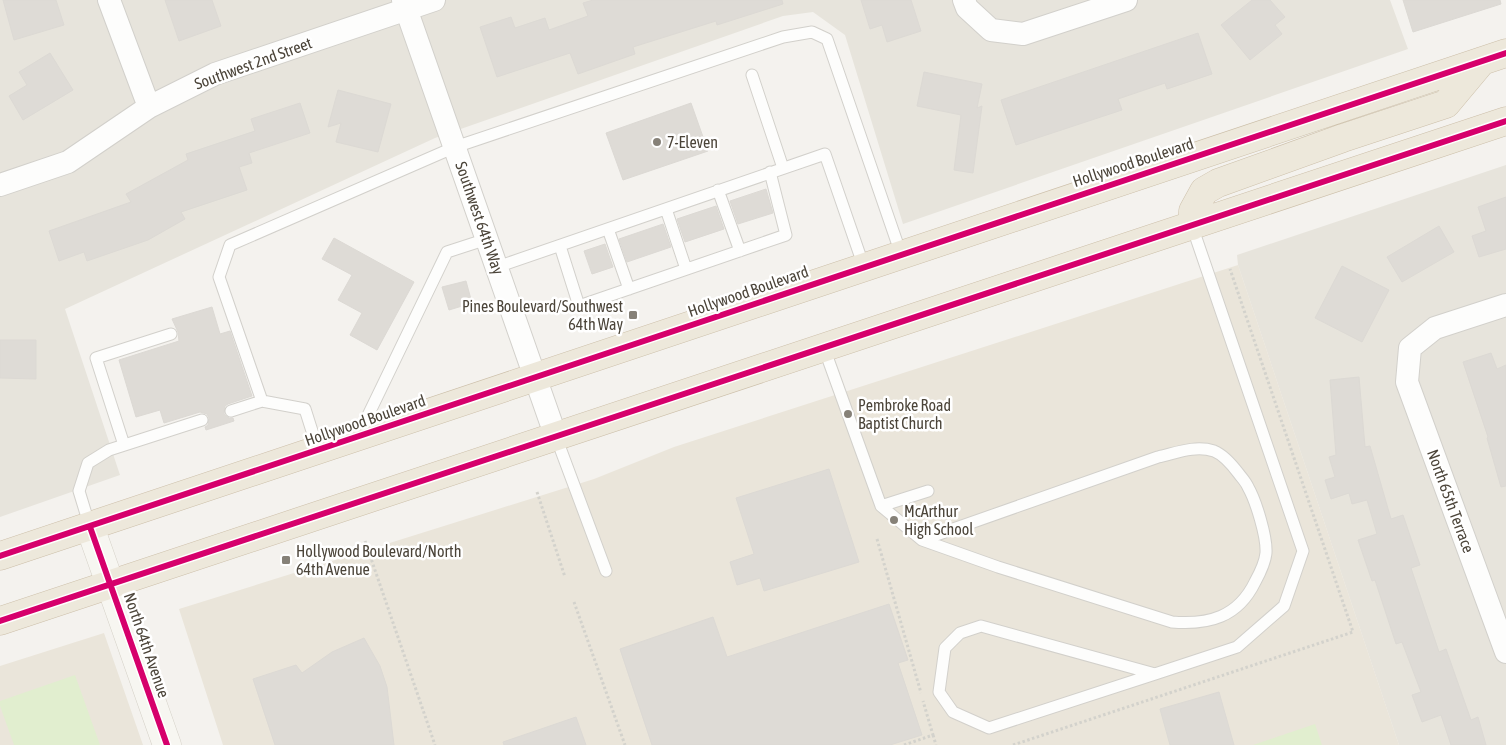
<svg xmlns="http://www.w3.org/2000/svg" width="1506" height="745" font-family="'Asap Condensed',sans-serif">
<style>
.residential{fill:#e7e4dc}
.education{fill:#eae5da}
.green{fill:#e1eecf}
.building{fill:#dedbd6;stroke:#dcd9d4}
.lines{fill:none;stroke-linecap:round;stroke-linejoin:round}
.lane-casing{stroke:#d2d0cb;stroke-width:13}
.street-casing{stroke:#d2d0cb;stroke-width:24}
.secondary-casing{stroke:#d3cfc5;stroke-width:29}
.highway-casing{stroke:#ccbfa9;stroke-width:29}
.path{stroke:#d3d2cc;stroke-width:3;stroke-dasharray:2.5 2.5;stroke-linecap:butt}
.lane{stroke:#fdfdfc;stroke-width:11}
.street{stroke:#fdfdfc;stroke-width:22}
.secondary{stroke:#f7f6f1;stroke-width:28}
.highway{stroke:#ede8db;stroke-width:28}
.cycleway-casing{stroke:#fff;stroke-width:9}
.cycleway{stroke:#d6006c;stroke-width:6}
.poi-dot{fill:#868178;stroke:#fff;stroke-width:2}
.labels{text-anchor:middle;stroke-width:5;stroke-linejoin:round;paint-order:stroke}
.street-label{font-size:16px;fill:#4b4439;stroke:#fff}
.poi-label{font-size:16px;fill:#4b4439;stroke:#fff;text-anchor:start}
</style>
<rect width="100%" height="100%" fill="#f4f2ee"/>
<path class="residential" d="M0,0h1390l18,49 -505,175 -58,-189 -32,-23 -30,4 -348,122 -370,171 55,166 -120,42z
M1506,165v580h-107l-161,-480 -1,-10z"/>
<path class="education" d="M1238,265l161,480h-1176l-44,-136 415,-130 80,-32z
M104,633l39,112h-143v-79z"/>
<path class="green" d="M75,675l25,70h-86l-14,-39v-5z
M1315,724l7,21h-69z"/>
<path class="building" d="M3,0h53l8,25 -50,15z
M165,0h47l9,26 -42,15z
M593,0h189l1,4 -66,21 -1,-4 -83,26 2,7 -57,20 -8,-21 -73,24 -17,-50 31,-10 4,11 30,-10 4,12 39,-14 -5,-13z
M861,0h50l10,31 -34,11 -5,-17 -12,4z
M1252,0h18l15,17 -10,8 7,9 -32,26 -29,-35z
M1403,0h97l1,4 -88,28z
M1198,33l14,41 -45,15 -2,-6 -47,16 4,11 -106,35 -15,-45z
M50,53l23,37 -50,30 -14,-24 18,-11 -8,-13z
M924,72l58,12 -5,24 5,-2 -9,67 -19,-3 7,-55 -44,-9z
M338,90l53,14 -13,48 -42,-10 5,-19 -13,4z
M300,103l10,30 -61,20 3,10 -13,4 8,23 -66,22 4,7 -37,21 -61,21 -3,-9 -25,9 -10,-30 82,-29 -5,-8 62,-34 -2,-6 69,-23 -4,-12z
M691,103l17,48 -85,29 -17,-47z
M766,189l7,24 -35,11 -8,-23z
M1506,197v52l-27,8 -7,-21 14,-5 -8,-24z
M716,206l8,23 -39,13 -8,-23z
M663,224l8,23 -44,15 -8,-23z
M1439,226l15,26 -52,30 -15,-25z
M334,238l80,44 -37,68 -27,-15 12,-22 -24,-13 14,-25 -30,-16z
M605,244l8,23 -21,7 -8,-23z
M1342,266l47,24 -27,52 -47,-24z
M466,281l6,22 -23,7 -7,-23z
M212,307l8,27 10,-3 22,65 -24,8 -3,2 -1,8 5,4h4l1,3 -28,9 -1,-3 3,-2 1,-7 -2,-4 -7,-2 -36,11 -4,-13 -24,7 -17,-57 60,-19 -1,-9 -6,-13z
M0,340h36v39l-36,-1z
M1491,353l6,16 9,-4v121l-5,1 -14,-49 1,-1 -25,-75z
M1359,377l6,70 5,-1 21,73 12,-4 17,50 -9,3 28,84 7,-3 25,71 7,-3 8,28h-35l-10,-30 -19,7 -10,-27 9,-3 -19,-50 -6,2 -21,-64 -3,1 -14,-41 19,-6 -10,-34 -15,4 -3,-11 -18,6 -6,-19 10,-3 -6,-20 7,-2 -6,-75z
M829,469l30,93 -95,29 -4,-13 -23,7 -7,-23 24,-8 -18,-56z
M889,604l19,56 -10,3 24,72 -32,10h-238l-32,-96 93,-32 14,40z
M364,638l16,28 7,21 7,58h-119l-22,-66 43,-14 6,8 30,-21z
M1219,692l15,53h-64l-10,-36z
M576,717l10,28h-82l-1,-3z"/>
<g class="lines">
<g class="lane-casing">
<path id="lane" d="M752,75l31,93
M718,190l22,61
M666,209l20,60
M608,229l21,60
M560,246l19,60 207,-71 -16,-63
M497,267l328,-113 39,113
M824,348l57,158 41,34 76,27 174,55c37,3 66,-5 83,-40 5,-9 10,-19 11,-29 1,-16 -10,-52 -18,-66 -2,-5 -6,-9 -9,-13 -6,-8 -15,-19 -25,-23 -19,-6 -38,2 -56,6l-236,83
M262,401l-43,-124 11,-32 225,-98 328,-110 29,-5 15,7 74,215
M231,411l31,-10 43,8 13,41
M360,432l87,-180 40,-13
M556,437l50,134
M124,445l-28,-87 75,-24
M881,506l47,-15
M90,527l-11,-36 9,-28 21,-13 93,-30
M1155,674l-166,54 -36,-16 -14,-20 6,-44 15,-15 21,-7 174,48 82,-27 47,-41 19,-55 -111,-325"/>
</g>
<g class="street-casing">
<path id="street" d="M109,0l40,107
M403,0l153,437
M964,0l3,8 24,22 32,4 103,-34
M0,185l68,-23 81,-55 66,-33 219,-74
M1506,305l-71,23 -25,20 -3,34 99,270"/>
</g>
<g class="secondary-casing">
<path id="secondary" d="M90,527l77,218"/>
</g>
<g class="highway-casing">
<path id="highway" d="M1192,226l1,-15 11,-20 14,-8 125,-45 103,-34 36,-43
M0,556l1506,-503
M0,621l1506,-500"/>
</g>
<path class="path" d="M537,492l28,85
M877,539l44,154
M365,541l70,204
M574,602l51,143
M933,735l3,10
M904,745l29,-10 -10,-34
M1013,745l340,-113 -123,-363"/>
<use href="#lane" class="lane"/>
<use href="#street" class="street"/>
<use href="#secondary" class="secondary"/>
<use href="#highway" class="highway"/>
<g class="cycleway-casing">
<path id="cycleway" d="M90,527l77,218
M0,556l1506,-503
M0,621l1506,-500"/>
</g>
<use href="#cycleway" class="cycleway"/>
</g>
<g class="poi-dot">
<circle cx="657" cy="142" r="5"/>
<rect x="628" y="310" width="10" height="10" rx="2.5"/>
<circle cx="848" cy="414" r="5"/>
<circle cx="894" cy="520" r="5"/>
<rect x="281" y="555" width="10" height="10" rx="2.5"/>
</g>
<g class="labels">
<g class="street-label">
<text transform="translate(253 63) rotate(-20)" y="6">Southwest 2nd Street</text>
<text transform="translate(1133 162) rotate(-18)" y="6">Hollywood Boulevard</text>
<text transform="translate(480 218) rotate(71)" y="6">Southwest 64th Way</text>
<text transform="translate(748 291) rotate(-19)" y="6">Hollywood Boulevard</text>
<text transform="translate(365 420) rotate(-19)" y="6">Hollywood Boulevard</text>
<text transform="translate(1451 501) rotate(70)" y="6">North 65th Terrace</text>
<text transform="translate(147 645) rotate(71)" y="6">North 64th Avenue</text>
</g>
<g class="poi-label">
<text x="667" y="148">7-Eleven</text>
<text x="623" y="312" text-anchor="end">Pines Boulevard/Southwest<tspan x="623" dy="18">64th Way</tspan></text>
<text x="858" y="411">Pembroke Road<tspan x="858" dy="18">Baptist Church</tspan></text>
<text x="904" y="517">McArthur<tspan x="904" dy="18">High School</tspan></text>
<text x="296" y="557">Hollywood Boulevard/North<tspan x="296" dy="18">64th Avenue</tspan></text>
</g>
</g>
</svg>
